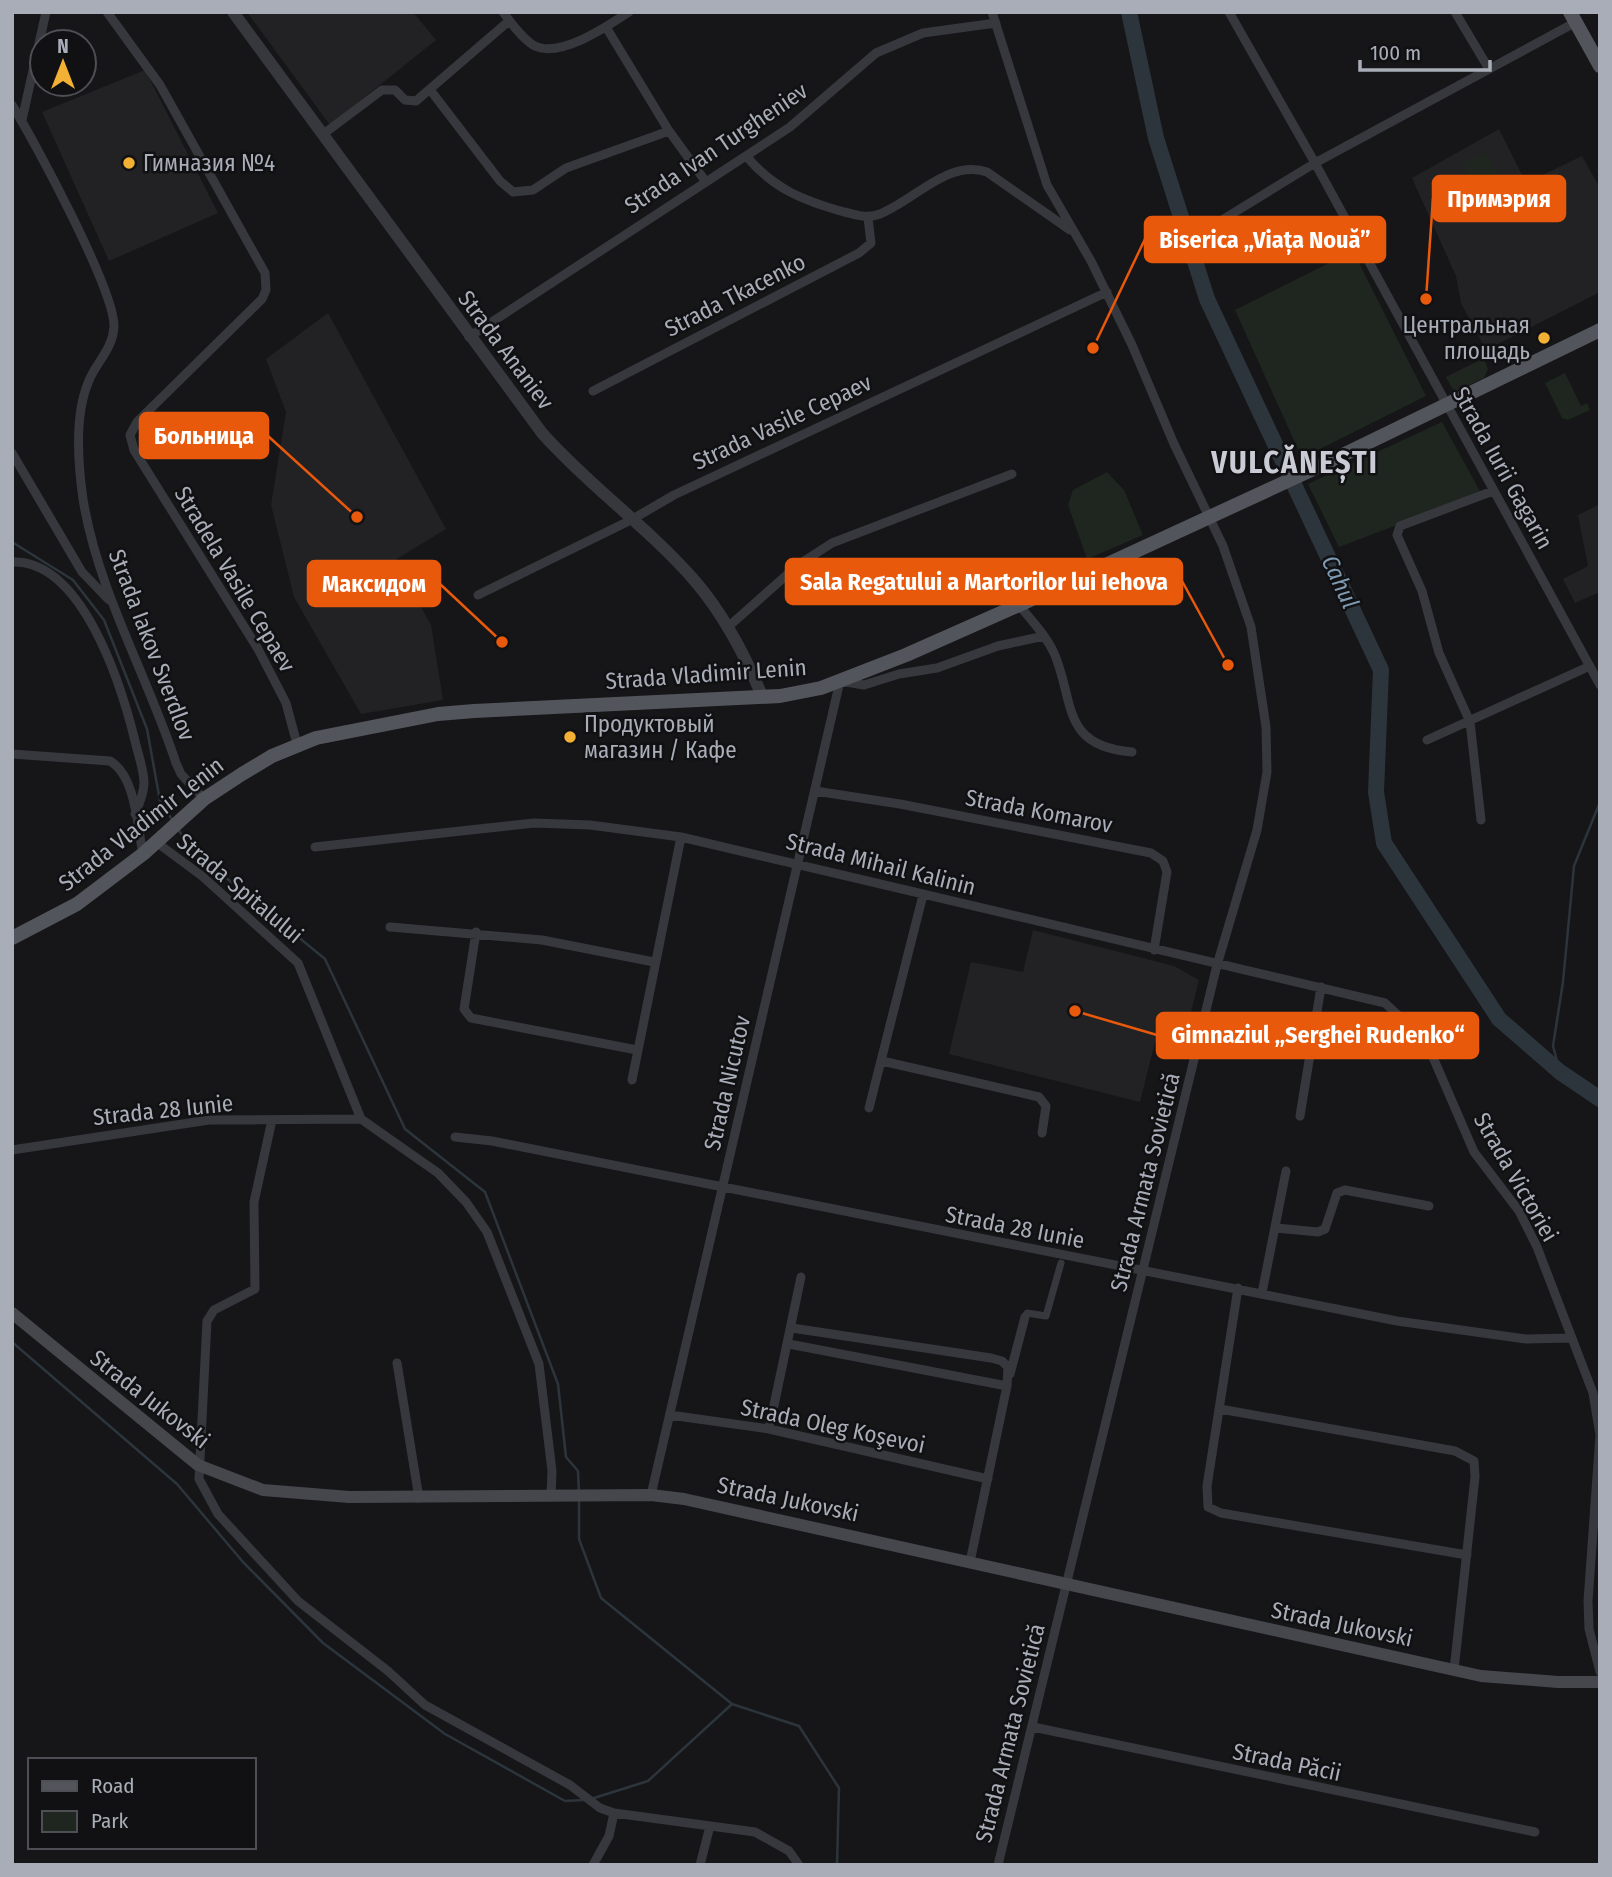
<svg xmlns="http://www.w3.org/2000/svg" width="1612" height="1877" font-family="'Fira Sans Condensed',sans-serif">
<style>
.built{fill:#222225}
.green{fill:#1e261f}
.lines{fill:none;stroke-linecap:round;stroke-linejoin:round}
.stream{stroke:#2c353c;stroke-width:2.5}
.river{stroke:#2c353c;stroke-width:16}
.pedestrian{stroke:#37383d;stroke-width:7}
.minor{stroke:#37383d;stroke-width:9}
.tertiary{stroke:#37383d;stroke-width:12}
.secondary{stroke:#45474d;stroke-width:12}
.primary{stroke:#53555c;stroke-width:14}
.poi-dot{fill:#f2b134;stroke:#111113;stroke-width:2.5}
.labels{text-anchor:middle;stroke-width:5;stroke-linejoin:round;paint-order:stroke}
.street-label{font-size:23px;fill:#a8adb8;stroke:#111113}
.poi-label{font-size:23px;fill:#a8adb8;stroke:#111113;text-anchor:start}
.water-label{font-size:24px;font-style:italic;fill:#7f9bb3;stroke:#111113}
.district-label{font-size:30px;font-weight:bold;letter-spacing:2px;fill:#c9ccd4;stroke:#111113}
.leader{fill:none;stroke:#e8590c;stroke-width:2.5}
.callout-dot{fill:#e8590c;stroke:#111113;stroke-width:2.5}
.callout{fill:#e8590c;stroke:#e8590c;stroke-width:2.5}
.callout-label{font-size:24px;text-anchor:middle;font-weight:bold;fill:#fff}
</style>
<rect width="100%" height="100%" fill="#161618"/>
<path class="built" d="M247,12h166l23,28 -106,85z
M145,70l73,143 -109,48 -67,-149z
M1499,129l27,54 56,-27 18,32v104l-114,58 -25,-47 -5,-27 -44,-98z
M328,313l118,216 -51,31 36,65 12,75 -82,14 -67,-117 -23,-92 15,-93 -20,-53z
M1600,504v88l-25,11 -12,-24 25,-13 -10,-51z
M1033,930l141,36 25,14 -17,68 -27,-6 -15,60 -191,-48 22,-92 52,10z"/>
<path class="green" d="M1485,152l20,37 -22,12 -21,-37z
M1353,251l73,145 -124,62 -67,-148z
M1484,358l4,11 -4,9 -30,14 -8,-15z
M1565,373l16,33 6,-3 3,7 -22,10 -6,-2 -17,-35z
M1442,422l39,71 -142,54 -31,-63z
M1107,472l17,18 19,45 -56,24 -19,-54 5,-15z"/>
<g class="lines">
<path class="stream" d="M12,542l61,38 31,40 43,109 13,72 13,20
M178,829l13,20 134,110 80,170 80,63 73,192 8,73 12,14 1,22
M1560,1072l-7,-26 10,-64 11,-116 26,-64
M12,1342l165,142 66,78 80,81 122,91 120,67 19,-1
M579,1499v40l22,59 131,106 67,22 40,62 -2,77
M594,1798l54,-17 84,-77"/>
<path class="river" d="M1129,12l27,126 51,161 174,371 -5,122 8,51 115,176 61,53 40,27"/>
<path class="pedestrian" d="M1025,1317l2,-4 19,3 15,-53"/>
<path class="minor" d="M107,12l53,73 105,188 1,17 -4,9 -125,123 -7,13 4,15 124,199 28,54 11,41
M503,12c8,11 18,25 30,33 25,15 75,-19 96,-33
M992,12l55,173 44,76 41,84 42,99 49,102 28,81 15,100 1,45 -10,58 -40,135 -219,900
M1229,12l86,151 285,522
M1455,12l34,57
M606,27l63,104 37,51
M431,91l69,90 13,11 20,-2 33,-22 103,-37
M12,105c23,37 102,184 102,221 -1,24 -19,37 -26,57 -14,34 -10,81 -5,116 15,93 64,175 93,264l5,11 23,25
M22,120l24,-108
M322,135l60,-45h13l10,10 11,1 93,-80
M747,157c27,32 57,44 97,55 13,3 23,7 36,2 35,-14 68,-55 107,-42l83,58
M1222,220l93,-57 261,-141
M469,337l321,-210 86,-74 47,-20 73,-10
M593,391l266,-138 12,-10 -3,-25
M12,453l70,119 27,28
M12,562c71,-3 110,126 123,179 3,13 9,29 9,42 0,10 -5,22 -9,31
M478,595l153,-75 43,-25 433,-203
M1019,605c12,15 27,30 35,48 21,48 6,93 78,99
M728,627l70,-62 34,-22 180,-69
M1427,740l163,-74
M12,754l98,7c26,15 27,65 33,93
M815,791l85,13 251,49 12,8 4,11 -13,78
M1481,820l-11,-98 -31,-69 -17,-62 -25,-56 3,-9 93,-35
M156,842l46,34 96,87 63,156
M315,847l219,-24 56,2 91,12 704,166 41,38 48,111 45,59 18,36 56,146 7,42 -12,166 1,28 11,43
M390,927l152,13 112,22
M476,932l-12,77 7,9 166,32
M882,1061l157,36 7,9 -4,27
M632,1080l49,-243
M869,1108l54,-213
M1300,1116l21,-129
M361,1119l77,54 28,29 21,30 52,132 13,107 -1,25
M272,1120l-18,82 1,87 -41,21 -7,11 -8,158 19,35 80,87 90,70 37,34 145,80 30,23 14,5 141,19 34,19 10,14
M455,1137l37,4 905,180 129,18 44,-1
M12,1150l197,-30 152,-1
M1276,1228l42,4 7,-3 12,-36 8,-3 84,16
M1238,1288l-31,198 1,21 13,6 246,42
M1262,1293l24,-122
M792,1328l199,30 11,3 6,6 -1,19 -37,176
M789,1344l218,42
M397,1363l22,135
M1010,1374l15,-57
M1220,1409l235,42 19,10 1,16 -21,193
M670,1415l99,14 219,50
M769,1429l32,-152
M651,1495l189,-814 24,4 35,-11 38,-6 61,-22 46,-10
M1033,1727l502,105
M593,1865l16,-29 5,-23
M700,1865l10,-39"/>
<path class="tertiary" d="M233,12l309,421c47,53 106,94 153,148 29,34 50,74 67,115"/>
<path class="secondary" d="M12,1313l186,152 65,25 86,7 302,-2 33,4 797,177 77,6h42"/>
<path class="primary" d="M1570,12l30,54
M12,938l65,-34 66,-50 61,-55 38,-25 30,-18 44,-18 122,-24 36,-3 306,-15 41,-8 85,-33 113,-50 301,-139 280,-136"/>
</g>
<g class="poi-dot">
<circle cx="129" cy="163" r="7"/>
<circle cx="1544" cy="338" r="7"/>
<circle cx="570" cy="737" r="7"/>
</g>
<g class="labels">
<g class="street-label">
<text transform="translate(716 148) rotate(-34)" y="8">Strada Ivan Turgheniev</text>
<text transform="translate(735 295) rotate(-27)" y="8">Strada Tkacenko</text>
<text transform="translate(506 350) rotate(53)" y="8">Strada Ananiev</text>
<text transform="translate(782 422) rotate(-25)" y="8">Strada Vasile Cepaev</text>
<text transform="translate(1503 468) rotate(61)" y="8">Strada Iurii Gagarin</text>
<text transform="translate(235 579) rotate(59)" y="8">Stradela Vasile Cepaev</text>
<text transform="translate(152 645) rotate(69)" y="8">Strada Iakov Sverdlov</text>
<text transform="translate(706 674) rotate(-4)" y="8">Strada Vladimir Lenin</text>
<text transform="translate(1039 811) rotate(11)" y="8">Strada Komarov</text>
<text transform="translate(141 824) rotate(-38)" y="8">Strada Vladimir Lenin</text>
<text transform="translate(881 864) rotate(14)" y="8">Strada Mihail Kalinin</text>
<text transform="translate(240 888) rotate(40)" y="8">Strada Spitalului</text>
<text transform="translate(727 1083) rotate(-77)" y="8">Strada Nicutov</text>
<text transform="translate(163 1110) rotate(-6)" y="8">Strada 28 Iunie</text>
<text transform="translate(1516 1177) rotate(60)" y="8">Strada Victoriei</text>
<text transform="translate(1145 1182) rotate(-76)" y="8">Strada Armata Sovietică</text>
<text transform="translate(1015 1227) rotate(11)" y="8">Strada 28 Iunie</text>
<text transform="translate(150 1399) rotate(38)" y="8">Strada Jukovski</text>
<text transform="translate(833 1426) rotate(12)" y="8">Strada Oleg Koşevoi</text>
<text transform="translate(788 1499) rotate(12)" y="8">Strada Jukovski</text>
<text transform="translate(1342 1624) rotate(12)" y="8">Strada Jukovski</text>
<text transform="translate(1010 1733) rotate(-76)" y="8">Strada Armata Sovietică</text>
<text transform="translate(1287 1762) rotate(12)" y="8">Strada Păcii</text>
</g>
<g class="poi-label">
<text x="143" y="171">Гимназия №4</text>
<text x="1530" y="333" text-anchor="end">Центральная<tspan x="1530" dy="26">площадь</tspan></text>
<text x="584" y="732">Продуктовый<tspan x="584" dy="26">магазин / Кафе</tspan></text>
</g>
<g class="water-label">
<text transform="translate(1340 582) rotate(65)" y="8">Cahul</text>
</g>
<g class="district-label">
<text x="1295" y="473">VULCĂNEȘTI</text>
</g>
</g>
<path class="leader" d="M1426 299L1433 198M1093 348L1145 239M357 517L268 436M1228 665L1182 581M502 642L440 584M1075 1011L1157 1035"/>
<g class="callout-dot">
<circle cx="1426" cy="299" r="7"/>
<circle cx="1093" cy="348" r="7"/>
<circle cx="357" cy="517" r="7"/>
<circle cx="1228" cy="665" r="7"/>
<circle cx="502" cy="642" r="7"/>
<circle cx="1075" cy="1011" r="7"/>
</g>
<g class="callout">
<rect x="1433" y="176" width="132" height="45" rx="7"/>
<rect x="1145" y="217" width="240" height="45" rx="7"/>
<rect x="140" y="413" width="128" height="45" rx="7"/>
<rect x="786" y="559" width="396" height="45" rx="7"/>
<rect x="308" y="561" width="132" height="45" rx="7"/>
<rect x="1157" y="1013" width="321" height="45" rx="7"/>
</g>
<g class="callout-label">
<text x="1499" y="207">Примэрия</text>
<text x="1265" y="248">Biserica „Viața Nouă”</text>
<text x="204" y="444">Больница</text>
<text x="984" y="590">Sala Regatului a Martorilor lui Iehova</text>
<text x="374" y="592">Максидом</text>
<text x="1318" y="1043">Gimnaziul „Serghei Rudenko“</text>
</g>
<rect width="1612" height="1877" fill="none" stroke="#a8adb8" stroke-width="28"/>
<rect x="28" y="1758" width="228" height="91" fill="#111113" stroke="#4d4f55" stroke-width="2"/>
<rect x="42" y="1781" width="35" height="10" fill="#53555c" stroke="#4d4f55" stroke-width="2"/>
<text x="91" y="1793" font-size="21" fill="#a8adb8">Road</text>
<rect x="42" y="1811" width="35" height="21" fill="#1e261f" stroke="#4d4f55" stroke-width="2"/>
<text x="91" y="1828" font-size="21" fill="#a8adb8">Park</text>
<g transform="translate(63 63)"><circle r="33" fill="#111113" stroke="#4d4f55" stroke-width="2"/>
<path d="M0-5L12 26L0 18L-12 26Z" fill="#f2b134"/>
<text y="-10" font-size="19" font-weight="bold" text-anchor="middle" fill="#a8adb8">N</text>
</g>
<path d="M1360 60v10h130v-10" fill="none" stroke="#a8adb8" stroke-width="3.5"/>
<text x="1370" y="60" font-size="21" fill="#a8adb8" stroke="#111113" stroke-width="5" paint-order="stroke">100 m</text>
</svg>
